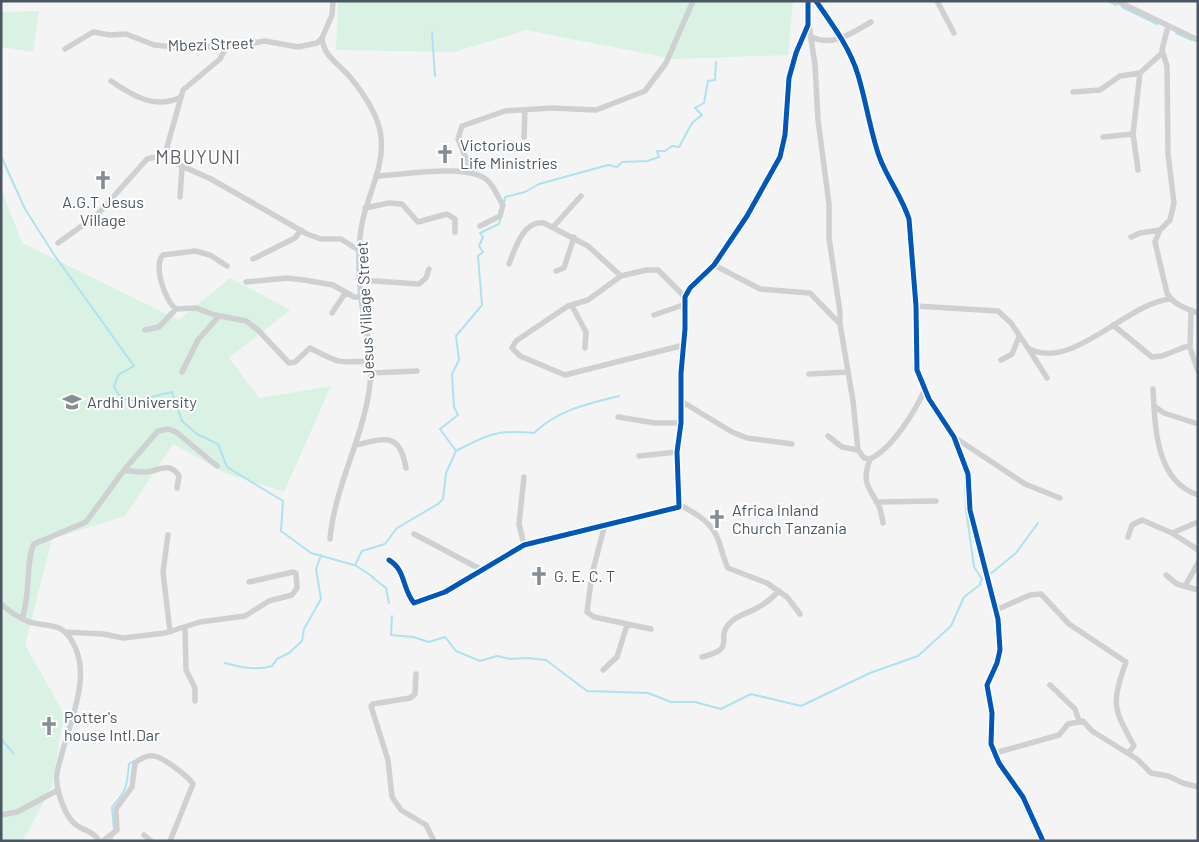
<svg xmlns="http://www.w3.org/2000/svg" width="1199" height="842" font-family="Barlow,sans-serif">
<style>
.green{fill:#d9f2e3}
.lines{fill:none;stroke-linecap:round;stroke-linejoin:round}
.stream{stroke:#aee2f0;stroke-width:2}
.minor{stroke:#ced0d2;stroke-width:5.5}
.cycleway-casing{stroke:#fff;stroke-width:8}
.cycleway{stroke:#0057b8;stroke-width:5}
.labels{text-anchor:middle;stroke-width:4;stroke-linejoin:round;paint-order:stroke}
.street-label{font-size:16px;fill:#4a5661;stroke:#fff}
.poi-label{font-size:16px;fill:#4a5661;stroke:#fff;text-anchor:start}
.quarter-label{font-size:19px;letter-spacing:1px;fill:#5f6368;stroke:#fff}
</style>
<rect width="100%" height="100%" fill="#f4f4f4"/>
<path class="green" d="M338,1h455l-5,54 -114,4 -148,-29 -72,22 -118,-2z
M39,11l-6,41 -32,-5v-35z
M1,188l21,55 157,77 51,-42 60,32 -61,48 30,40 72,-12 -47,106 -59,-19 -52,-29 -48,72 -73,23 -27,106 39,69 -12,72 -29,55h-22z"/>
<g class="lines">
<path class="stream" d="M1108,1l8,4
M1122,7l35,17
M432,32l3,44
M1176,33l16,7
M1,156l24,53 30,47 79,110 -16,9 -4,12 7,11 13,3 38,-9 10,29 15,13 21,10 9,23 56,34 -2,30 30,22 43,12
M504,203l1,-6 20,-5 14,-8 69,-19 9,2 5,-5 25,-1 12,-4 -2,-6h8l7,-5 7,1 13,-24 10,-8 -7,-7 9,-5 4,-22 7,-1 1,-18
M953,442l4,12
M456,451c30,-16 42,-22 78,-18 24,-23 53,-29 85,-37
M960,460l5,15 1,34 8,58 8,12 -2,4
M989,575l27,-22 22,-30
M372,577l14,11 3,15
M373,577l-18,-12 7,-14 23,-7 12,-16 41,-24 5,-5 3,-26 10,-22 -16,-22 18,-14 -4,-8 -2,-33 7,-14 -3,-24 26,-31 -4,-49 5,-4 -4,-6 4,-9 -3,-4 19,-9 2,-6
M392,616l-1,19 22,2 16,5 16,-5 11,14 24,10 17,-5 13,3 17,-1 19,2 41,31 61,2 23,9h24l26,7 30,-15 50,12 69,-33 48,-17 33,-30 13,-29 17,-13
M225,663c15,4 31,8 47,3l5,-7 12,-6 13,-12 2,-12 17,-30 -5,-30 5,-14
M1,739l13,15
M114,830l-2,-23c15,-17 15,-21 17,-43l5,-3
M111,841l2,-6"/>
<path class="minor" d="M816,1c16,23 34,47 42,74 8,26 12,55 21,81 8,22 23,41 30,63l7,87 1,64 12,29 25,38 14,37 2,36 28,109 2,31 -3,13 -10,22 5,28 -1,31 8,19 24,34 20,44
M937,1l17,32
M1117,1l81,39
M809,25l6,40 3,55 11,84v34l11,74v12l13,77 5,49 6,8 6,1c22,-10 46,-49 55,-70
M1168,26l-6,24 5,16 1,88 6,49 -4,17 -10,10 -5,12 12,51c7,12 18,15 31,20
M811,37c23,10 41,-4 60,-15
M322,38c1,18 18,27 28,39 14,17 29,38 31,60 4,35 -19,66 -21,100 -2,20 -1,42 1,61 3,25 11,50 10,75 -3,58 -36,109 -41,166
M65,49l28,-17 17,3 16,-1 28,11 22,2 60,-1 29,-5 33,6 19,-4 5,-5 10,-23 1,-14
M111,81c22,15 44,29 70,16
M1073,92l27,-2 20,-14 20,-3 22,-20
M524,137l1,-27
M1103,137l30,-3
M164,158l19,-68 37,-31 7,-13
M1138,170l-5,-36 7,-61
M472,173l-14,-34 4,-13 43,-15 47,-3 44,2 49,-19 21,-28 27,-62
M376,176c26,-1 96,-14 113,6 6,6 9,16 14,23l-3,11 -20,10
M180,197l2,-30
M365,208l24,-5 13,1 16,18 29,-8 8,5v13
M553,227l28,-31
M1131,237l9,-4 20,-3
M58,243l39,-28 50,-56 13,-3 51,23 96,55 14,5h20l19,12
M253,259l42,-21 6,-8
M509,264c6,-15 14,-44 35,-41l44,23 33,30
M714,265l46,24 50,4 30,31
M227,266l-17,-11 -15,-4 -32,4c-10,11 2,46 13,54l20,-1 19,7 31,6 12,9 31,33 6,-1 15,-14c29,15 27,15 60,13
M556,271l8,-3 10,-31
M360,280l59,4 7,-6 3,-9
M246,282l41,-4 17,2 29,5 21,12h7
M572,306l14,26 -1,16
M916,306l82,5 13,12 17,25c42,25 99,-45 142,-49
M1191,310l-1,38 8,23
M332,313l14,-21
M654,315l32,-11
M1113,325l39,32 10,-1 28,-11
M145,330l14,-3 17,-18
M684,345l-119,30 -45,-19 -8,-8 4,-7 52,-35 20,-6 33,-24 25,-6h12l27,27
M1028,348l19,30
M1001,360l11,-6 7,-17
M182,372l16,-32 21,-24
M371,373l46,-2
M809,374l39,-2
M1153,389c2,36 2,92 45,106
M681,401l51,31 15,6 45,6
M1154,406l10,7 34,11
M618,417l37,6h26
M828,436l14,11 16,3
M954,437l71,47 35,14
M356,445c29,-7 44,-13 50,23
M639,456l38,-4
M870,459c-8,23 -3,26 8,45 3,5 4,13 5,19
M124,470c6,1 14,2 21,2 12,0 24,-12 34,4l-2,12
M876,502l60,-1
M680,505c17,9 33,18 39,37 3,9 5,18 9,26l39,15 20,14 13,17
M605,524l-13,50 -5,38 7,5 57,12
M1172,533l26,-11
M414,534l68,36
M168,535l-5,37 7,60
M1128,537l4,-12 10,-5 30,13 26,17
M524,545l-5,-21 5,-47
M389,560c17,10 13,29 25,43l31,-11 79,-47 155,-38 -2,-55 4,-29v-50l4,-44v-32l5,-9 24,-23 33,-49 33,-59 5,-22 4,-57 7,-25 12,-28v-24
M1166,575l11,9 21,6
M1185,586l13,-23
M1,604c8,7 16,13 26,17 11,5 30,2 39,12 31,35 4,86 -5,124 -2,8 -6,17 -4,26 1,11 8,33 18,41 8,7 19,7 24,17
M996,610l34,-15 11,-1 28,30 57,38c-15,43 -13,45 8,84l-6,7
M22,618c9,-23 3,-55 12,-74l52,-22 38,-52 34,-39 10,-2 8,3 41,34
M185,628l1,42 9,18v13
M65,632l38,2 20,4 42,-5 35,-11 45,-6 24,-15 23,-6 5,-7 -1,-15 -3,-1 -44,10
M702,657c36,-9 13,-18 27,-33 6,-8 19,-11 28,-16 8,-4 15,-10 22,-17
M603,670l14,-13 10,-32
M416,674l-1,20 -5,4 -37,6 -2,2 17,54 4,37 9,13 25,15 8,16
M1050,685l25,24 4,12
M995,753l64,-18 9,-11 15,-3 9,10 45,28 14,14 17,3 15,7 15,4
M1,815l16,-3 41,-22
M144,835l7,6
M103,841l14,-11 -1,-21 16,-22 3,-24c5,-4 13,-8 19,-7 9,1 35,21 39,28l-23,57"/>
<g class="cycleway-casing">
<path id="cycleway" d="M816,1c16,23 34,47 42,74 8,26 12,55 21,81 8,22 23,41 30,63l7,87 1,64 12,29 25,38 14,37 2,36 28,109 2,31 -3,13 -10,22 5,28 -1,31 8,19 24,34 20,44
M389,560c17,10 13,29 25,43l31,-11 79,-47 155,-38 -2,-55 4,-29v-50l4,-44v-32l5,-9 24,-23 33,-49 33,-59 5,-22 4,-57 7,-25 12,-28v-24"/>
</g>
<use href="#cycleway" class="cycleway"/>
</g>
<defs>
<g id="church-bare" transform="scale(1.5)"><path d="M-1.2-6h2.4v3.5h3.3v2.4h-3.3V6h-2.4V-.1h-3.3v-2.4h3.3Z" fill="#868d94" stroke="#fff" stroke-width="2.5" paint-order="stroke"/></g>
<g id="university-bare" transform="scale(1.5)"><path d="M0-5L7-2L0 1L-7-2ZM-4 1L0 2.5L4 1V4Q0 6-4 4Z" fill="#868d94" stroke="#fff" stroke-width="2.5" paint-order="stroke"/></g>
</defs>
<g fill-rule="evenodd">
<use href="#church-bare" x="445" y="154"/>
<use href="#church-bare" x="103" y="180"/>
<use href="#university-bare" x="72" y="402"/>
<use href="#church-bare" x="717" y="519"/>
<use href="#church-bare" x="539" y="576"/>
<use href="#church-bare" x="49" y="726"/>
</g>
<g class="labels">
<g class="street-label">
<text transform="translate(211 44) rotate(-2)" y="6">Mbezi Street</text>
<text transform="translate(365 310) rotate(-93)" y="6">Jesus Village Street</text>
</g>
<g class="poi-label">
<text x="460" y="151">Victorious<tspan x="460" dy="18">Life Ministries</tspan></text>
<text x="103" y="208" text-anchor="middle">A.G.T Jesus<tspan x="103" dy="18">Village</tspan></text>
<text x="87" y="408">Ardhi University</text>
<text x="732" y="516">Africa Inland<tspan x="732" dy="18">Church Tanzania</tspan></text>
<text x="554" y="582">G. E. C. T</text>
<text x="64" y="723">Potter's<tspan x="64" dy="18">house Intl.Dar</tspan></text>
</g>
<g class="quarter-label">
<text x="198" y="164">MBUYUNI</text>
</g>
</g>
<rect width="1199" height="842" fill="none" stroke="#4a5661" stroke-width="5"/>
</svg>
